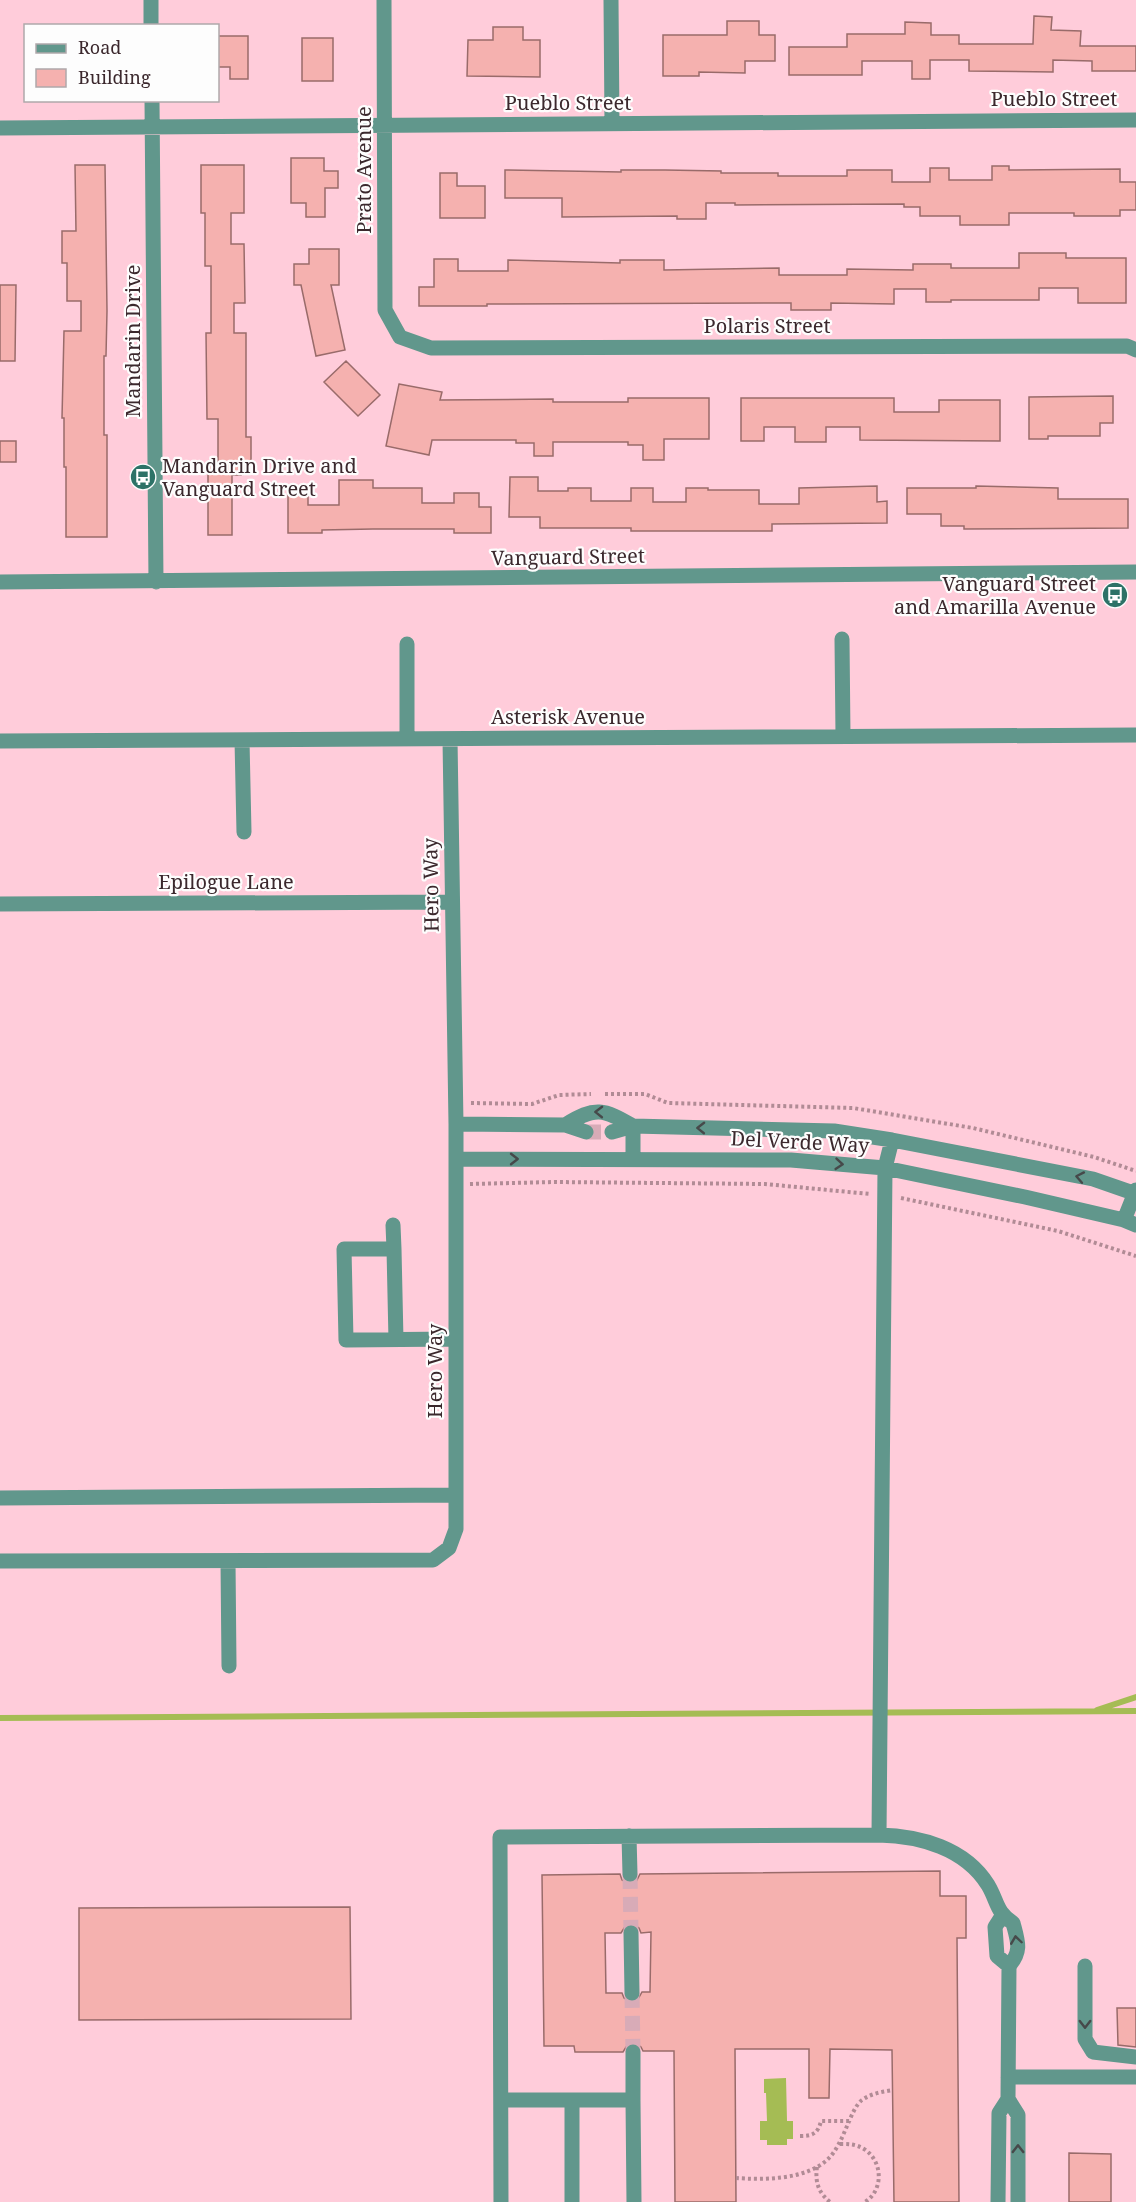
<svg xmlns="http://www.w3.org/2000/svg" width="1136" height="2202" font-family="'Noto Serif',serif">
<style>
.water{fill:#a5bc54}
.lines{fill:none;stroke-linecap:round;stroke-linejoin:round}
.stream{stroke:#a5bc54;stroke-width:6}
.building{fill:#f5b1af;stroke:#996b6a;stroke-width:1.5;fill-rule:evenodd}
.minor-tunnel{stroke:#d8abb7;stroke-width:15;stroke-dasharray:15 8;stroke-linecap:butt}
.path{stroke:#b18b95;stroke-width:4;stroke-dasharray:3 3;stroke-linecap:butt}
.minor{stroke:#61978c;stroke-width:15}
.oneway{stroke:#46494a}
.labels{text-anchor:middle;stroke-width:4.5;stroke-linejoin:round;paint-order:stroke}
.street-label{font-size:20px;fill:#3b282d;stroke:#fdfdfd}
.poi-label{font-size:20px;fill:#3b282d;stroke:#fdfdfd;text-anchor:start}
</style>
<rect width="100%" height="100%" fill="#ffccda"/>
<path class="water" d="M786,2078l1,43h6v18h-6v6h-20v-5h-7v-19h7l-1,-28h-2v-14z"/>
<g class="lines">
<path class="stream" d="M1097,1710l39,-13
M0,1718l1136,-7"/>
</g>
<path class="building" d="M1034,16l18,1 -1,13 30,1 -1,15h56v25h-44v-10l-39,-1v12l-84,-1v-11h-39v19h-18v-18h-50v14h-73v-28h58v-13h58v-12l26,1v12h28v9h74z
M727,21h32v14h16v26h-30v12l-46,-1v4h-36v-41h64z
M493,27h30v13h17v37l-73,-1 1,-36h25z
M218,36h30v43h-18v-12h-12z
M302,38h31v43h-31z
M291,158h33v13h14v17h-13v29h-19v-14h-15z
M75,165h30l2,146 -1,45h-2v79h3v102h-41v-70h-2v-49h-2l2,-87h17v-30h-14v-38h-5v-32h14z
M201,165h43v48h-13v31h13l1,59h-11v30h12v104h5v26h-10v12h-9v60h-24v-72h10v-44h-11l-1,-86h5v-67h-6v-53h-4z
M992,166h17v4l111,-1v13h16v28h-16v6h-46v-3h-65v12h-49v-9h-40v-9h-16v-3l-169,1v-2h-29v16h-29v-3l-115,1v-19h-57v-28l116,2v-2h44l56,1v2h57v3h69v-6h45v12h38v-14h19v12h43z
M440,173h17v13h28v32h-45z
M309,249h30v36h-8l14,65 -29,6 -15,-71h-7v-21h15z
M1019,253h47v5h60v45h-48v-15h-39v12h-88v2h-25v-13h-32v15l-63,-1v7h-40v-7l-304,1v2h-68v-19h15v-28h24v12h50v-11l112,3v-3h44v10l115,-2v7h68v-6l66,1v-6h38v4h68z
M0,285h16l-1,76h-15z
M346,361l34,34 -22,21 -34,-34z
M399,384l43,8 -2,8 113,-1v3h75v-4h81v41h-45v21h-21v-15h-15v-3h-75v14h-19v-13h-18v-3h-84l-3,15 -43,-9z
M1113,396v27h-13v13h-52v3h-19v-42z
M741,398h153v14h45v-12h61v41l-140,-1v-13h-34v15h-31v-15h-31v14h-23z
M0,441h16v21h-16z
M510,477h28v14h30v-3h23v13h40v-13h22v14h33v-14h22v2h51v14h40v-16l78,-2v16l10,-1v22l-115,1v7h-141v-3h-91v-11h-31z
M339,480h34v8h49v15h32v-10h25v14h12v26h-37v-4h-81l-51,1v3h-34v-43h20v15h31z
M976,486l82,2v11h70v29l-164,1v-3h-23v-12h-34v-26h69z
M940,1871v25h26v42h-9l2,264h-65l-2,-152 -62,-1 -1,49h-20v-49h-74l1,153h-61l-1,-151h-31l-2,-4 -7,-5 -6,2 -5,8h-48l-1,-6h-30l-2,-171 78,-1 2,6 8,4 6,-2 4,-8zM631,1923l8,5 2,5 10,-1 -1,60h-8l-5,9 -5,2 -8,-5 -2,-5h-16l-1,-60h16l5,-8z
M350,1907l1,112 -272,1v-112z
M1117,2008h19v39l-18,-2z
M1069,2153l42,1v48h-42z"/>
<g class="lines">
<path class="minor-tunnel" d="M586,1132h26
M630,1874l1,59
M632,1993l1,59"/>
<path class="path" d="M605,1094h40l23,9 185,5 120,20 121,29 42,14
M471,1103l61,1 27,-9 32,-1
M470,1184l84,-2 211,2 105,10
M901,1198l157,33 78,25
M800,2136c12,0 18,-2 21,-15h29
M840,2144c9,0 16,0 24,5 19,12 20,41 1,53
M817,2167c-2,15 1,25 13,35
M736,2178c28,2 70,2 92,-19 16,-15 22,-50 34,-59 10,-7 20,-8 31,-10"/>
<path class="minor" d="M151,0v26
M384,0l1,310 15,27 31,11 696,-2 9,4
M611,0l1,124
M152,100l4,482
M0,128l1136,-8
M0,582l1136,-10
M842,639l1,97
M407,739v-95
M242,740l2,92
M0,741l1136,-6
M0,904l452,-2
M456,1124l109,1 21,7
M565,1125c30,-19 39,-16 68,1
M633,1126v34
M612,1132l21,-6 201,5 58,9 201,39 43,15
M456,1159l335,1 94,8 140,29 99,23 12,5
M1124,1220l12,-30
M393,1225l1,24
M396,1340l-2,-91h-50l2,91 110,-1
M0,1498l456,-3
M0,1561l433,-1 16,-12 7,-19v-405l-6,-385
M228,1561l1,105
M879,1835l6,-667 7,-28
M629,1836l1,38
M1002,1916l-7,11 2,29 12,10
M631,1933l1,60
M1085,1966v73l8,13 43,5
M633,2052v48
M1008,2077h128
M1008,2099l10,16v87
M501,2100h132l1,102
M572,2100v102
M501,2202l-1,-365 379,-2c41,1 86,13 109,50 10,17 8,27 25,38 5,19 9,28 -4,43l-1,133 -9,14 -1,89"/>
</g>
<defs><path id="oneway-chevron" d="M-2-3.5L2.5 0L-2 3.5" fill="none" stroke-width="1.6" stroke-linecap="round" stroke-linejoin="round" transform="scale(1.5)"/></defs>
<g class="oneway">
<use href="#oneway-chevron" transform="translate(599 1112) rotate(-179)"/>
<use href="#oneway-chevron" transform="translate(701 1128) rotate(-179)"/>
<use href="#oneway-chevron" transform="translate(514 1159)"/>
<use href="#oneway-chevron" transform="translate(839 1164) rotate(5)"/>
<use href="#oneway-chevron" transform="translate(1080 1177) rotate(-169)"/>
<use href="#oneway-chevron" transform="translate(1016 1940) rotate(-98)"/>
<use href="#oneway-chevron" transform="translate(1085 2024) rotate(90)"/>
<use href="#oneway-chevron" transform="translate(1018 2149) rotate(-90)"/>
</g>
<defs>
<g id="bus-disc" transform="scale(1.35)"><circle r="9.5" fill="#2d7267" stroke="#fdfdfd"/><path d="M-5-6H5V4H4V6H2V4H-2V6H-4V4H-5ZM-3.5-4V0h7V-4ZM-3.5 1.2v1.5H-2V1.2ZM2 1.2v1.5H3.5V1.2Z" fill="#fff"/></g>
</defs>
<g fill-rule="evenodd">
<use href="#bus-disc" x="143" y="477"/>
<use href="#bus-disc" x="1115" y="595"/>
</g>
<g class="labels">
<g class="street-label">
<text x="1054" y="106">Pueblo Street</text>
<text x="568" y="110">Pueblo Street</text>
<text transform="translate(364 170) rotate(-90)" y="7">Prato Avenue</text>
<text x="767" y="333">Polaris Street</text>
<text transform="translate(133 341) rotate(-90)" y="7">Mandarin Drive</text>
<text transform="translate(568 557) rotate(-1)" y="7">Vanguard Street</text>
<text x="568" y="724">Asterisk Avenue</text>
<text x="226" y="889">Epilogue Lane</text>
<text transform="translate(431 885) rotate(-91)" y="7">Hero Way</text>
<text transform="translate(800 1142) rotate(3)" y="7">Del Verde Way</text>
<text transform="translate(435 1371) rotate(-90)" y="7">Hero Way</text>
</g>
<g class="poi-label">
<text x="162" y="473">Mandarin Drive and<tspan x="162" dy="23">Vanguard Street</tspan></text>
<text x="1096" y="591" text-anchor="end">Vanguard Street<tspan x="1096" dy="23">and Amarilla Avenue</tspan></text>
</g>
</g>
<rect x="24" y="24" width="195" height="78" fill="#fdfdfd" stroke="#afa8aa" stroke-width="1.5"/>
<rect x="36" y="44" width="30" height="9" fill="#61978c" stroke="#afa8aa" stroke-width="1.5"/>
<text x="78" y="54" font-size="18" fill="#3b282d">Road</text>
<rect x="36" y="69" width="30" height="18" fill="#f5b1af" stroke="#afa8aa" stroke-width="1.5"/>
<text x="78" y="84" font-size="18" fill="#3b282d">Building</text>
</svg>
